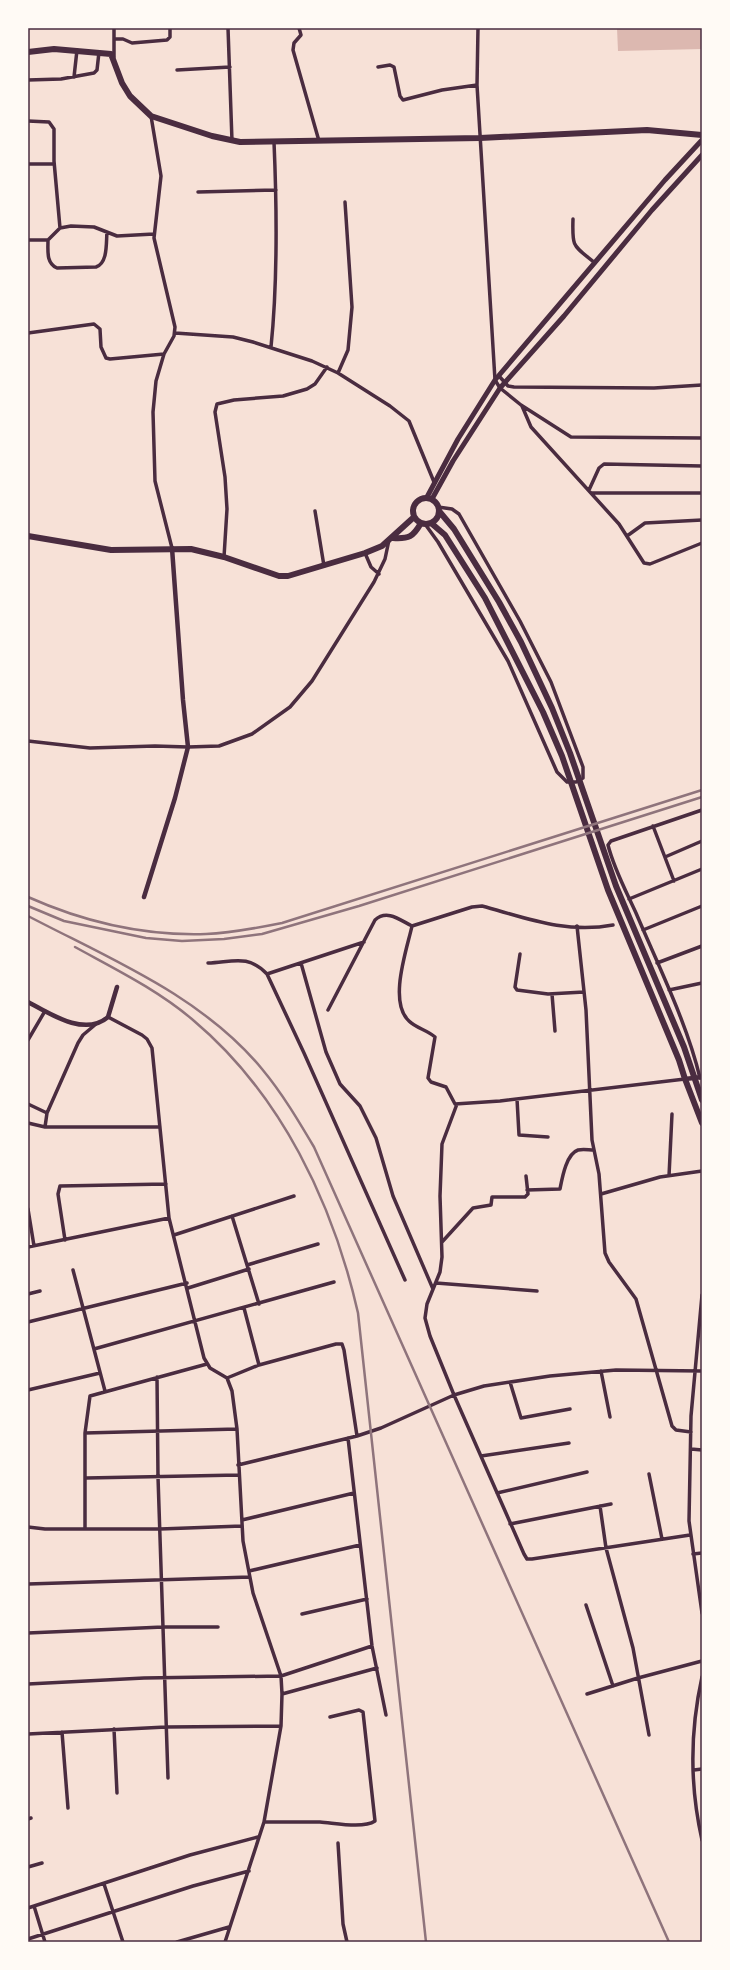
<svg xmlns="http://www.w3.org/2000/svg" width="730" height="1970" font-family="Overpass,sans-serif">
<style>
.water{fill:#dcb8b0}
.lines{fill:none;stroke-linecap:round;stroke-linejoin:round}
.minor{stroke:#4a2c40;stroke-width:3.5}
.tertiary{stroke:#4a2c40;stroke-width:4.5}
.secondary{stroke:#4a2c40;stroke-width:5}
.primary{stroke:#4a2c40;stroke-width:6}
.rail{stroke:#8f747c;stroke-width:2.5}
.neatline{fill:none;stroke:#4a2c40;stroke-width:1.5}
</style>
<rect width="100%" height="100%" fill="#f7e1d7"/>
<path class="water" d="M617,28h85v21l-84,2z"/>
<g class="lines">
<path class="minor" d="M228,28l4,113
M299,28l2,7 -7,8 -1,7 26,91
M478,28l-1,57 18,295 5,8 21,17 50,32 131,1
M114,39h9l9,4 35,-3 3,-3v-9
M114,57v-29
M378,67l12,-2 4,2 6,29 3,4 39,-10 35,-5
M177,70l53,-3
M74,77l3,-27
M28,80l33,-1 33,-6 3,-3 2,-18
M151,116l10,60 -7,62 21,89 -1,9 -10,18 -8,27 -3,31 2,69 17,67
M28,121l21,1 5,7v32l6,67
M28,164h26
M198,192l78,-2
M573,219c-1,29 0,26 22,44
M28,240h20l12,-12 11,-2 23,1 23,9 37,-2
M48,240c0,11 -2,23 9,28l39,-1c12,-4 10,-24 11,-35
M28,333l66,-9 6,5 1,18 5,11 4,1 54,-5
M175,333l58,4 20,5 59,19 26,12 52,33 19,15 25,61
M271,347c7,-68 6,-136 3,-205
M338,373l10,-23 4,-43 -7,-105
M499,376l9,10 6,1 140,1 48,-3
M522,406l9,21 88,97 25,39 6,1 52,-21
M589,490l10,-22 5,-4 98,2
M592,493h110
M315,511l9,55
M425,524l13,18 70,119 49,111 10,10h9l7,-4v-11l-32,-85 -31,-61 -61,-107 -7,-5 -14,-2
M627,536l18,-13 57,-3
M365,553l6,14 8,7
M224,557l3,-48 -2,-32 -10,-65 2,-8 17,-4 49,-4 24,-7 8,-5 12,-17
M28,741l62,7 65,-2 33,1 31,-1 33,-12 38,-27 22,-26 62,-99 11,-23 4,-19
M653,826l21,55
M665,857l37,-16
M629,899l73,-30
M412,926c-5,23 -24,76 -3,95 7,7 18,9 26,16l-7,41 3,4 15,5 9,17 45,-3 185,-22
M577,926l9,84 6,130 7,34 6,79 4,9 27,37 36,127 4,4 15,2
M643,930l59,-24
M520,954l-5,33 2,3 31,4 36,-2
M208,963c25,-1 40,-9 59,11l37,79 101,227
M301,963l25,89 14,32 20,22 16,32 17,58 40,93
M657,963l45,-17
M267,974l97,-32
M669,990l33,-7
M552,994l3,37
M328,1010l47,-90c12,-11 25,0 37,6l60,-19 10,-1c44,12 84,28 131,19
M108,1017l34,18 5,4 5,9 17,170 35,140 6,10 17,10 5,13 5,38 6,112 10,52 28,83 1,18 -1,32 -17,96 -39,120
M28,1040l17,-29
M700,1078c-13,-55 -42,-113 -64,-165 -10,-22 -22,-44 -28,-68l3,-4 91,-31
M517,1099l2,36 29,2
M28,1104l19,9
M457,1104l-15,40 -2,52 2,61 -2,15 -13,32 -2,14 5,18 24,59 70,159 3,5h5l158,-24
M28,1123l17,4h115
M45,1127l2,-14 31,-70 5,-8 13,-11
M669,1176l3,-62
M527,1190l33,-1c2,-10 6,-35 18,-39 5,-1 11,0 16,0
M601,1194l59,-17 42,-6
M28,1209l6,37
M232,1216l27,88
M174,1235l120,-39
M65,1240l-7,-46 2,-8 106,-2
M442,1242l31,-34 18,-3 1,-8h33l3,-3 -2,-18
M28,1247l141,-29
M247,1265l71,-21
M73,1270l32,121
M436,1283l101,8
M188,1288l61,-19
M28,1294l12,-3
M702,1295l-11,121 -2,105 13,92
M244,1308l15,57
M28,1322l159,-39
M94,1349l240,-67
M601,1371l9,46
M157,1377l1,100 10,301
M227,1378l32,-13 77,-21h6l2,6 13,86
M510,1382l11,36 49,-9
M28,1390l72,-17
M85,1433l152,-4
M348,1438l24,208 14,69
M691,1449l11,1
M481,1456l88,-13
M238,1465l119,-29 24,-8 73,-33 30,-9 66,-10 66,-6 86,1
M649,1474l13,65
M86,1478l153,-3
M497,1493l90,-21
M600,1506l6,42 27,100 16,87
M242,1520l112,-27
M510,1524l101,-20
M28,1527l17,2h115l82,-3
M85,1529v-96l5,-37 117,-32
M693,1554l9,-1
M249,1571l111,-26
M28,1584l222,-7
M586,1605l27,81
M302,1614l65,-15
M28,1633l135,-6h55
M702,1677c-12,54 -12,110 0,163
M28,1684l116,-6 137,-2 91,-30
M282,1694l95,-26
M587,1694l51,-16 64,-17
M114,1729l3,64
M62,1732l6,76
M28,1734l138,-7 115,-1
M694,1770l8,-1
M28,1819l3,-1
M264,1822c19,0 37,0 56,0 15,1 43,7 55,-1l-12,-109 -4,-2 -29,7
M338,1843l5,81 4,18
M28,1867l14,-4
M104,1884l19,58
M34,1906l11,36
M28,1908l162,-53 68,-18
M28,1939l165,-53 56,-15
M177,1942l52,-15"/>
<path class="tertiary" d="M144,897l31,-99 13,-51 -5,-47 -11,-152
M28,1002c22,12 57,35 80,15l9,-30
M685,1079l17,-2"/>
<path class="secondary" d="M427,497l31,-58 37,-59 170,-200 37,-40
M432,499l21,-38 47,-73 64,-72 88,-106 50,-55"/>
<path class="primary" d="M28,52l26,-3 57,5 11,29 8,13 21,20 61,20 28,6 240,-4 167,-8 55,5
M413 511a13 13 0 1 1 26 0a13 13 0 1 1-26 0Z
M439,511l15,18 45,73 22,40 31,66 18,45 46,133 68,161 18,53
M431,523l14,12 40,63 58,114 19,44 46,134 71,170 6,19 17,44
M28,536l83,14 80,-1 33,8 55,19h9l77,-23 17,-7 32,-29
M393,538c16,1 20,-1 28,-15"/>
<path class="rail" d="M28,897c56,25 117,39 178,37 26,-1 51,-6 76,-11l420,-133
M28,906l36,15 82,17 36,3 42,-2 38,-5 97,-28 343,-109
M28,916c82,43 174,80 234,153 20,24 36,51 52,78l355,795
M75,947c40,22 83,43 118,73 88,74 140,183 165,293l68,629"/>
</g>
<rect width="730" height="1970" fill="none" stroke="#fffaf5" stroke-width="58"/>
<rect x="29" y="29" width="672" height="1912" class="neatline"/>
</svg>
